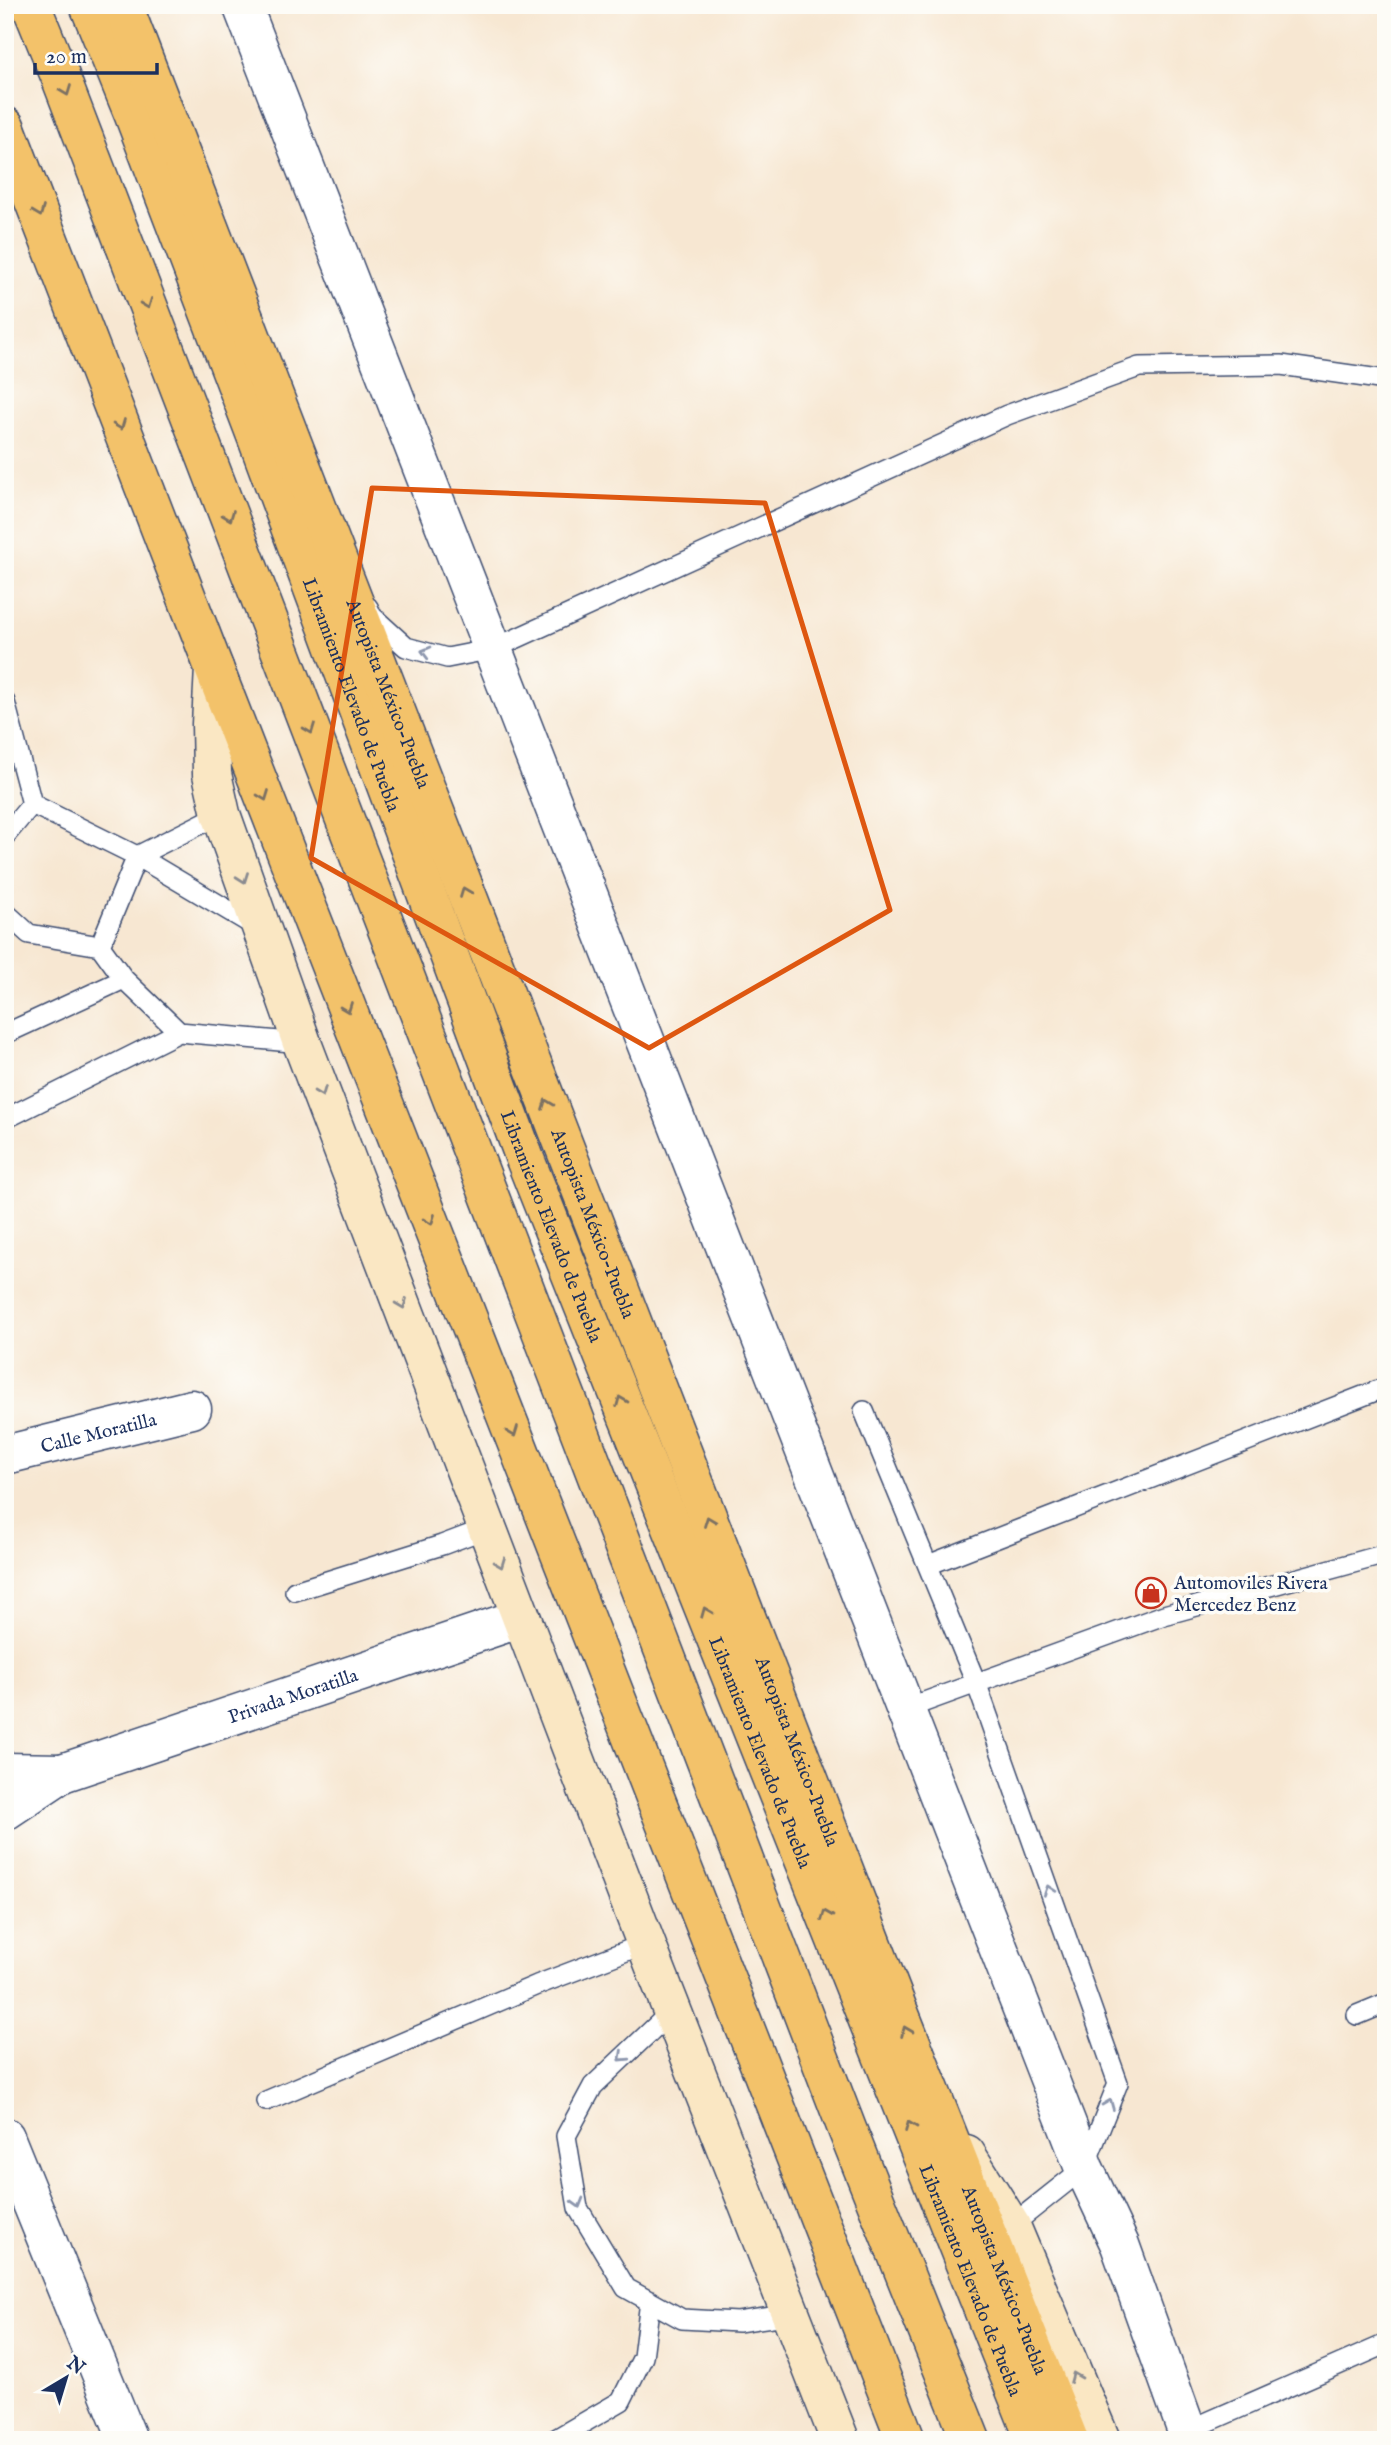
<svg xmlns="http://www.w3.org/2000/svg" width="1391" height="2445" font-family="'IM FELL English',serif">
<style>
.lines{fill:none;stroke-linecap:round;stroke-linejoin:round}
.lane-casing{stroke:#3c4b6f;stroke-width:22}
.street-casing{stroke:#3c4b6f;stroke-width:41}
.secondary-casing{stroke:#3c4b6f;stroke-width:41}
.highway-casing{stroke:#3c4b6f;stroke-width:41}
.lane{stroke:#fff;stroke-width:19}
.street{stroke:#fff;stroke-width:38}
.secondary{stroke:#fae7c3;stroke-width:38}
.highway{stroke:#f3c26a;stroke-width:38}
.oneway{stroke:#7c7163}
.oneway2{stroke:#8d97ae}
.oneway3{stroke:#8a8b90}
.marked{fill:none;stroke:#de5710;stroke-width:5;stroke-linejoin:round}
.labels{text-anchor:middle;stroke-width:7;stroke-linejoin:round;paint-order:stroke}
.street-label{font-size:19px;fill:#1b2f5e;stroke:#fdfcf7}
.poi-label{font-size:19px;fill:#1b2f5e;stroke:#fdfcf7;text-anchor:start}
</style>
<rect width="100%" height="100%" fill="#fdfcf7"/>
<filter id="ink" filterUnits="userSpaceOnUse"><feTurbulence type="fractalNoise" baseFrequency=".0143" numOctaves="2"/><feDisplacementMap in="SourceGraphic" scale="14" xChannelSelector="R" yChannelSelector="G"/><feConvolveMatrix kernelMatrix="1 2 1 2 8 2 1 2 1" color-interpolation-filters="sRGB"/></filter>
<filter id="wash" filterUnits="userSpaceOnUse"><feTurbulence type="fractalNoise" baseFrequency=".00686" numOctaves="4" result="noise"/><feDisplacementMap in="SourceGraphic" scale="28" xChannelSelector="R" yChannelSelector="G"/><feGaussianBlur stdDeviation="1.57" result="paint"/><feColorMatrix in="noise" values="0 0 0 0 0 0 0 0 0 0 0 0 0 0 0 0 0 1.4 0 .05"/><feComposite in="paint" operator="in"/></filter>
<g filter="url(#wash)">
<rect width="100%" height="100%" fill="#f7e7d2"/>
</g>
<g filter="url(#ink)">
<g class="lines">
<g class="lane-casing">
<path id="lane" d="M368,607l4,9 34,31 41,11 46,-9 514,-234 132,-48 142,-2 105,15
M5,702l27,102
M221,814l-84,42 -37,90 24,33 55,53 123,11
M5,836l27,-32 105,52 121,72
M5,912l24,22 71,12
M5,1034l119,-55
M5,1119l174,-87
M864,1411l113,274 141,398 -34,85 -73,58
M928,1565l458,-178
M295,1591l147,-46 45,-17
M905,1709l259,-94 222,-61
M673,2010l-80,76 -27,50 12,72 48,80 56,31 56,3 54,-8
M1357,2015l29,-12
M266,2101l271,-116 110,-42
M1187,2431l199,-87
M554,2440l67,-39 22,-44 7,-56"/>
</g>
<g class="street-casing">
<g id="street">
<path d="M242,5l842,2163 36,77 70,195"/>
<path id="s1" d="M5,1455l187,-46"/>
<path d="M5,1772l57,1"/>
<path id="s2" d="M5,1811l57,-38 459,-155"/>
<path d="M5,2137l123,303"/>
</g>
</g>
<g class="secondary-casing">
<path id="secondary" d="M214,668l-3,56 1,50 9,40 81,229 351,919 187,478
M966,2154l45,72 90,214"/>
</g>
<g class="highway-casing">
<g id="highway">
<path d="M31,5l29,71 787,2053 124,311"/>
<path id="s3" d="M89,5l44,108 125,328 267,718 510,1281"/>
<path id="s4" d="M123,5l774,2002 172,433"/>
<path d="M5,126l209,542 692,1772"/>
</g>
</g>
<use href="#lane" class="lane"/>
<use href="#street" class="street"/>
<use href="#secondary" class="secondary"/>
<use href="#highway" class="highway"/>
</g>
<defs><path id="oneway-chevron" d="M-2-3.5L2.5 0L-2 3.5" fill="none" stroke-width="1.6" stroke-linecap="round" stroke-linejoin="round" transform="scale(1.75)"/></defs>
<g class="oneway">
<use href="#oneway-chevron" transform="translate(66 91) rotate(69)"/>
<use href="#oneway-chevron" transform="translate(39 212) rotate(69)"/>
<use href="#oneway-chevron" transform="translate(147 304) rotate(69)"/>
<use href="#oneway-chevron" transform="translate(120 425) rotate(69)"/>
<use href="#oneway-chevron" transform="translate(229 516) rotate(69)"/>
<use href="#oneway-chevron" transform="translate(310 729) rotate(69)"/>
<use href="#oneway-chevron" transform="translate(264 796) rotate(69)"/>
<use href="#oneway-chevron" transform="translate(465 892) rotate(-111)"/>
<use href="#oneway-chevron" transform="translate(347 1008) rotate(69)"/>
<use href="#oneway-chevron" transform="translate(547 1104) rotate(-111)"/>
<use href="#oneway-chevron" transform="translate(430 1220) rotate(69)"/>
<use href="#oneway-chevron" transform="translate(621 1401) rotate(-112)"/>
<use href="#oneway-chevron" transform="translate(513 1432) rotate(69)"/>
<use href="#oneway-chevron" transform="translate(709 1521) rotate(-111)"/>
<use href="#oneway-chevron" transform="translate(706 1612) rotate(-112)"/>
<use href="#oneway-chevron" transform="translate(826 1915) rotate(-112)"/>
<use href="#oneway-chevron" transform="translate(906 2031) rotate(-112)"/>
<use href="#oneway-chevron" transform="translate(910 2126) rotate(-112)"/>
</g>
<g class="oneway2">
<use href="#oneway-chevron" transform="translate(426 652) rotate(-165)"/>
<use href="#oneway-chevron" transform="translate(1049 1890) rotate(-109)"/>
<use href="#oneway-chevron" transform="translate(623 2057) rotate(137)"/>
<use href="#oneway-chevron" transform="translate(1109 2104) rotate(-68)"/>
<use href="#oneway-chevron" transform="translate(578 2203) rotate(74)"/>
</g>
<g class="oneway3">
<use href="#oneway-chevron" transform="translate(243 878) rotate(70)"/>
<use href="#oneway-chevron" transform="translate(321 1092) rotate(69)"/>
<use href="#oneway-chevron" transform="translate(402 1304) rotate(69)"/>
<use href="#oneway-chevron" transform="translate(500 1563) rotate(69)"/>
<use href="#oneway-chevron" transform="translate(1075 2377) rotate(-112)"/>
</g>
</g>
<path class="marked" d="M372,488l393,15 125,407 -241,138 -338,-190z"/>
<defs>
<g id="shop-ring" transform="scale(1.575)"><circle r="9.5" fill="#fdfcf7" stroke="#c8321e" stroke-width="1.5"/><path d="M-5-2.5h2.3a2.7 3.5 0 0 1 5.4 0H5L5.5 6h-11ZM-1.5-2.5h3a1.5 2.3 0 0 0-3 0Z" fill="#c8321e"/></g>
</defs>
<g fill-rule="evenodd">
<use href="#shop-ring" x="1151" y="1593"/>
</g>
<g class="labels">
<g class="street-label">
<text dy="7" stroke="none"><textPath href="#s3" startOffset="738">Libramiento Elevado de Puebla</textPath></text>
<text dy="7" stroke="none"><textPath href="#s4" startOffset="738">Autopista México-Puebla</textPath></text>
<text dy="7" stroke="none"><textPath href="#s4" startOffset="1306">Autopista México-Puebla</textPath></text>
<text dy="7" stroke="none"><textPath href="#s3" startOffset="1306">Libramiento Elevado de Puebla</textPath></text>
<text dy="7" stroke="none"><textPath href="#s1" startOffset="96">Calle Moratilla</textPath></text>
<text dy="7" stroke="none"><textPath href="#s2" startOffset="312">Privada Moratilla</textPath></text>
<text dy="7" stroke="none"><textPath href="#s4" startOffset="1872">Autopista México-Puebla</textPath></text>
<text dy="7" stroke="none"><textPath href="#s3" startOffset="1872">Libramiento Elevado de Puebla</textPath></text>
<text dy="7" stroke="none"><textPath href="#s3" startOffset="2440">Libramiento Elevado de Puebla</textPath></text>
<text dy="7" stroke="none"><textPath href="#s4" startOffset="2440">Autopista México-Puebla</textPath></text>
</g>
<g class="poi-label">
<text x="1174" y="1589">Automoviles Rivera<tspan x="1174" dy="22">Mercedez Benz</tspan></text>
</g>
</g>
<rect width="1391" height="2445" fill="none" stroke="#fdfcf7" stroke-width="28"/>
<g transform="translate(66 2378) rotate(38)" stroke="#fdfcf7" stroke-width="5" paint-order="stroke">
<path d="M0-5L12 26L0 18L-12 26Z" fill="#1b2f5e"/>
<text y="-10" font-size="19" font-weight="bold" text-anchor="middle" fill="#1b2f5e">N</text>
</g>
<path d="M35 63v10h122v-10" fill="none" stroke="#1b2f5e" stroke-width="3.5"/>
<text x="46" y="63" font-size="21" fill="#1b2f5e" stroke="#fdfcf7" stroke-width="5" paint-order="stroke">20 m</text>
</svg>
